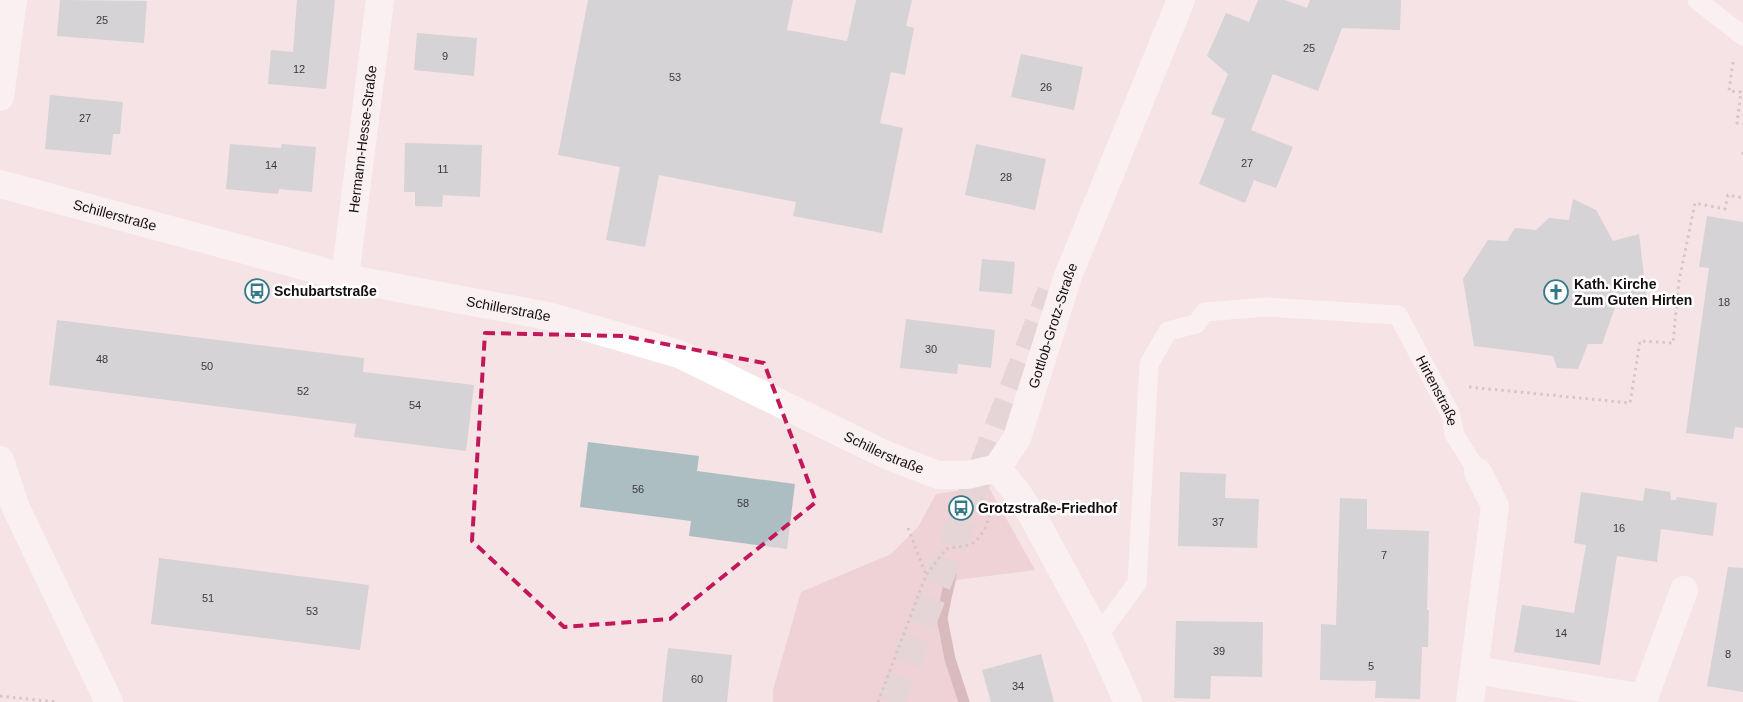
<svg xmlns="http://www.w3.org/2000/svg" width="1743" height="702" font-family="Arial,sans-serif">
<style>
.green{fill:#e6bdc0}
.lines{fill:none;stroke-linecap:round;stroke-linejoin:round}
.stream{stroke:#b7898e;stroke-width:11}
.building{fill:#adbec2}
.secondary-tunnel{stroke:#d3c3c5;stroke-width:28;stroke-dasharray:28 14;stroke-linecap:butt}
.path{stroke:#b1a3a4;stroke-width:3;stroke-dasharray:2.5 4;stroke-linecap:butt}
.lane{stroke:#fff;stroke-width:19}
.street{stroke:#fff;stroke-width:28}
.marked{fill:none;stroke:#c2185b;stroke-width:4;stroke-dasharray:10 6;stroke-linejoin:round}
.labels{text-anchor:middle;stroke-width:5;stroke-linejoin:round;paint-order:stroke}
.number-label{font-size:11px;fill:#3a3a3c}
.street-label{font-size:14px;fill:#140e0f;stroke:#fff}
.poi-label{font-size:14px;font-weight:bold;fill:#140e0f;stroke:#fff;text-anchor:start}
</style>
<rect width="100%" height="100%" fill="#f5e3e5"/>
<path class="green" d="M988,486l47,84 -78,10 -18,54 20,68h-186v-12l28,-98 90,-38 27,-27 18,-33z"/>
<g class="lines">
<path class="stream" d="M951,574l-9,44 8,41 14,43"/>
</g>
<path class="building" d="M60,0l87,1 -3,42 -87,-7z
M297,0h38l-9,89 -58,-5 3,-34 22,2z
M588,0h205l-6,30 60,11 9,-41h56l-6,26 8,2 -9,47 -14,-3 -11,51 23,5 -21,105 -89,-17 3,-14 -137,-27 -14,72 -39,-7 14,-73 -62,-12z
M1258,0h27l22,8 3,-8h91l-1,30 -58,-2 -24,63 -45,-17 -22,56 42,17 -17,41 -22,-8 -9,23 -46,-19 26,-65 -14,-5 17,-40 -21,-18 19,-43 23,9z
M417,33l60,5 -3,38 -60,-6z
M1021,54l62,13 -9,43 -63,-13z
M50,95l73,7 -3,32h-7l-2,21 -66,-6z
M405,143l77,2 -2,52 -37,-2 -1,12 -27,-1v-14h-11z
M230,144l51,4 1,-4 34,3 -4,45 -33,-3 -1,5 -52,-5z
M976,144l70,15 -11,51 -70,-15z
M1573,199l23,11 17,31 26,-7 9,75 -32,-4 -14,39h-14l-10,25 -21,-1 -4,-12 -79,-10 -11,-67 25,-39 19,1 8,-13 21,2 13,-12 20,2z
M1707,216l36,6v206l-8,-1 -2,12 -47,-6 23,-165 -10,-1z
M982,259l33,3 -3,32 -33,-3z
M906,319l89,11 -4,38 -33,-4 -1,10 -57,-6z
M57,320l307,38 -1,14 111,13 -8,66 -112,-14 2,-13 -307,-39z
M588,442l111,14 -2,15 98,13 -8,65 -98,-13 2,-15 -111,-14z
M1180,472l46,2 -1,24 34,1 -2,49 -79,-2z
M1645,488l25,4 1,8h5l1,-3 40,6 -4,33 -52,-7 -4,33 -40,-6 -17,109 -86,-13 8,-47 52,8 12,-68 -12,-2 7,-51 62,9z
M1340,498l27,1v30l62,2 -2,79h2l-1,37h-6l-2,52 -45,-1 1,-17 -56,-1 1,-56 15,1z
M159,558l210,27 -9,65 -209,-26z
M1728,567l15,1v124l-36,-6z
M1176,621l87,1 -1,55 -51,-1 -1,23 -36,-1z
M668,648l64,7 -5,47h-65z
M1041,654l13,48h-63l-9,-32z"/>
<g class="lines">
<path class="secondary-tunnel" d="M891,702l160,-410"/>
<path class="path" d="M1733,62l-4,29 12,1 -4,31 6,1
M1743,152v5
M1469,387l161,16 10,-62 33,2 6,-62 16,-78 30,6 3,-14 15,3
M908,528l18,47
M0,696l56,6
M878,702l48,-127 20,-26c8,-2 18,-2 25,-5 10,-5 17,-20 19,-31"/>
<g class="lane">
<path d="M1697,0l46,36"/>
<path id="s1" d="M1098,636l39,-53 12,-219 19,-33 28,-7 9,-12 61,-5 132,8 53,100 3,19 24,38"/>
</g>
<g class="street">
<path d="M0,97l13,-97"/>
<path id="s2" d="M0,184l293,79 52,15 203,38 131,38 207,101 52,20h30l29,-7"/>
<path id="s3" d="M345,278l35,-278"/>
<path d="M0,460l16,48 93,194"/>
<path id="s4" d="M997,468l20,-30 51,-162 113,-276"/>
<path d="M997,468l21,26 14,21 66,121 30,66"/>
<path d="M1475,670l169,28 40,-108"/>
<path d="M1470,702l25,-196 -17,-34"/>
</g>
</g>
<path d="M0 0H1743V702H0ZM485,333l138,3 141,27 52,139 -146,117 -106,8 -92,-86z" fill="#f5e3e5" fill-opacity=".55" fill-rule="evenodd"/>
<path class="marked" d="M485,333l138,3 141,27 52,139 -146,117 -106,8 -92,-86z"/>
<defs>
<g id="bus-ring" transform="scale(1.25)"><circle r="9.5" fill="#fff" stroke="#357988" stroke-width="1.5"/><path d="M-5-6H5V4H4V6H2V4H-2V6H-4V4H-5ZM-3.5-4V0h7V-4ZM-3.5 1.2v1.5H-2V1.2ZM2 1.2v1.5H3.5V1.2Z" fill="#357988"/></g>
<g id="church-ring" transform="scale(1.25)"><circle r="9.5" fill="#fff" stroke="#357988" stroke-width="1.5"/><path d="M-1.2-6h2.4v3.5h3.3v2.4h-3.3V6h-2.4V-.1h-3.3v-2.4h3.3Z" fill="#357988"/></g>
</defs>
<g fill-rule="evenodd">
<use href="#bus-ring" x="257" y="291"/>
<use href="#church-ring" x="1556" y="292"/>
<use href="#bus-ring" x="961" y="508"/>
</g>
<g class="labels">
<g class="number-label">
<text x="102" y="24">25</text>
<text x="1309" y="52">25</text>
<text x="445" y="60">9</text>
<text x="299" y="73">12</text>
<text x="675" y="81">53</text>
<text x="1046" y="91">26</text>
<text x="85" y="122">27</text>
<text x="1247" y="167">27</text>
<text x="271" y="169">14</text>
<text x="443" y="173">11</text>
<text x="1006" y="181">28</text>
<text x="1724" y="306">18</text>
<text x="931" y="353">30</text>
<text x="102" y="363">48</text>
<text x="207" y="370">50</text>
<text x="303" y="395">52</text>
<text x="415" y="409">54</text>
<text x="638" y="493">56</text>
<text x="743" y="507">58</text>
<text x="1218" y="526">37</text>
<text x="1619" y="532">16</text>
<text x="1384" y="559">7</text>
<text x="208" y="602">51</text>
<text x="312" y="615">53</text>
<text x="1561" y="637">14</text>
<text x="1219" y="655">39</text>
<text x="1728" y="658">8</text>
<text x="1371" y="670">5</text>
<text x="697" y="683">60</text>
<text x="1018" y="690">34</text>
</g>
<g class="street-label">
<text dy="5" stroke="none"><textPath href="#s3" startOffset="140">Hermann-Hesse-Straße</textPath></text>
<text dy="5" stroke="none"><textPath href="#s2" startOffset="119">Schillerstraße</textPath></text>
<text dy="5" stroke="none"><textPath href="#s2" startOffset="524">Schillerstraße</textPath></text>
<text dy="5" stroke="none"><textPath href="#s4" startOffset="154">Gottlob-Grotz-Straße</textPath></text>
<text dy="5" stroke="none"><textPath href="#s1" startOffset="646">Hirtenstraße</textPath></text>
<text dy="5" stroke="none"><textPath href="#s2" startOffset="928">Schillerstraße</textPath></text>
</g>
<g class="poi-label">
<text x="1574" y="289">Kath. Kirche<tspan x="1574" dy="16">Zum Guten Hirten</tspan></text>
<text x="274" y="296">Schubartstraße</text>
<text x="978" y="513">Grotzstraße-Friedhof</text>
</g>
</g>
</svg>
